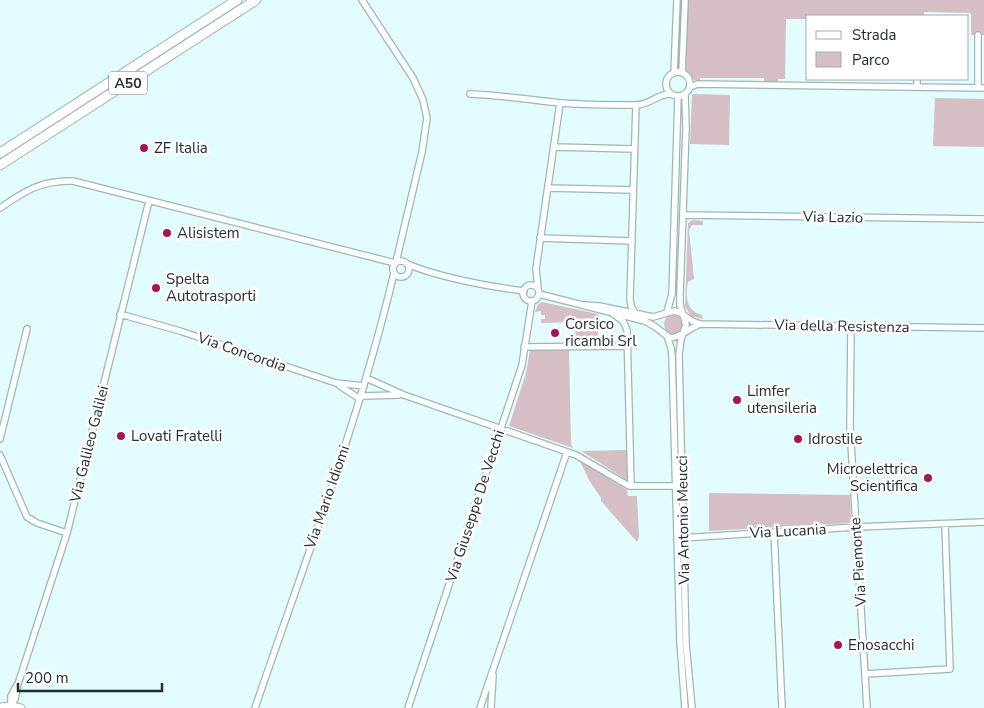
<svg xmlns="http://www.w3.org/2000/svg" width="984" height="708" font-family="'Nunito Sans',sans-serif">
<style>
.green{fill:#d5bec4}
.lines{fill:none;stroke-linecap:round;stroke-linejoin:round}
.minor-casing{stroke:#9db6b8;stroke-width:8}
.major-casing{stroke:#9db6b8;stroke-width:9}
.highway-casing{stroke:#9db6b8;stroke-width:11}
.minor{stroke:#fff;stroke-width:5.5}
.major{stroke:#fff;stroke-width:7}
.highway{stroke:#fff;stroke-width:9}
.poi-dot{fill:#a41558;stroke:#fff;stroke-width:2}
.labels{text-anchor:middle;stroke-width:5;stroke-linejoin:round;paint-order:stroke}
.shield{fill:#fff;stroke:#666d6d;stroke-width:1}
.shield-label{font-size:14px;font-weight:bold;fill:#242e2f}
.poi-label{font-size:15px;fill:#242e2f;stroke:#fff;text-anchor:start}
.street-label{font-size:15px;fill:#242e2f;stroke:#fff}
</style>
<rect width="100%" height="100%" fill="#e2fcff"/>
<path class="green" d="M688,0h296v35h-13v-22l-47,-1v4h-116v3h-22l-1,60h-7v3h-14v-4h-64v3c-7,0 -11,-5 -15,-11z
M692,94l38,1 -1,50 -39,-1z
M935,98l49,1v48l-51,-1z
M693,220l10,1v4h-11l-3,5 5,49 -6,3c-3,14 -2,29 14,33l1,4 -12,-3 -6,-10 3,-83z
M542,302l56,12v29l-22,1 -1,-22 -34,1v-4h4v-4h-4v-4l-6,1 3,-8z
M664 324a10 10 0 1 1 20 0a10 10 0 1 1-20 0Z
M569,349l2,95 2,4 -64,-22 17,-53 4,-23z
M627,450v30l-46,-29z
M580,461l47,29 1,6h9l2,41 -2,5 -36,-41v-3l-12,-18z
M709,493l141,2 1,26 -2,2 -140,8z"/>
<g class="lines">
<g class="minor-casing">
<path id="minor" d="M362,0l51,78 10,22 4,18 -5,34 -26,110
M666 84a12 12 0 1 1 24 0a12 12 0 1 1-24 0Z
M674,73l3,-73
M682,73l3,-73
M690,87l8,-3 286,4
M917,87v-8
M978,88v-53
M470,94c31,1 61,6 92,9 24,2 48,2 73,2 17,0 21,-11 35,-11
M685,94l1,34 -6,167v10l6,20 -5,14 -2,16 7,289 6,64
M636,105l-6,194 1,7 5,8
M554,147l80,2
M548,188l85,2
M0,208c25,-17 41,-28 73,-27l322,82
M683,215l301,4
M540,238l92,3
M393 269a8 8 0 1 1 16 0a8 8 0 1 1-16 0Z
M407,264c35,14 79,22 117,27
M523 293a8 8 0 1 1 16 0a8 8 0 1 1-16 0Z
M538,288l-2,-19 24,-166
M539,294l106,27 9,5 16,12c11,-1 20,-10 30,-14
M584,305l15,1 54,11 21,-6 7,2 11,8 8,3 284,4
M667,312l5,-18 6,-198
M612,313l11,8 4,9 4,156
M120,314l60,17 156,52 28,3
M851,326l-1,101 17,281
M667,336l4,12 1,8 8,286 5,66
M524,347l103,-1
M366,378l38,17 172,60 53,31h46
M340,386l20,13
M361,396l38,-1
M0,439l27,-110
M0,455l27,62 10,6 30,10
M774,532l8,176
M683,538l173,-11 128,-5
M865,674l85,-5 -5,-145
M11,706l4,-7 3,-15 49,-151 82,-332
M11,707v-11l6,-11
M255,708c49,-144 104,-287 139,-435
M408,708l114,-343 10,-64
M480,708l87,-256
M491,708l2,-33"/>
</g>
<g class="major-casing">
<path id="major" d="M0,707l11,-1 10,2"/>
</g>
<g class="highway-casing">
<path id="highway" d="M0,153l237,-153
M0,165l256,-165"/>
</g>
<use href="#minor" class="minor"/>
<use href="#major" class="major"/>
<use href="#highway" class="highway"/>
</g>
<g class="poi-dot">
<circle cx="144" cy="148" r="5"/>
<circle cx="167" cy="233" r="5"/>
<circle cx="156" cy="288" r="5"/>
<circle cx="555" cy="333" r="5"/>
<circle cx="737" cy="400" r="5"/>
<circle cx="121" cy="436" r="5"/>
<circle cx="798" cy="439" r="5"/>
<circle cx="928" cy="478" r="5"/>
<circle cx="838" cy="645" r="5"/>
</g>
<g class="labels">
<rect class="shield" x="109" y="71.5" width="38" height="23" rx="4"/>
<g class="shield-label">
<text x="128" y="88">A50</text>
</g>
<g class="poi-label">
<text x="154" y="153">ZF Italia</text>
<text x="177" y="238">Alisistem</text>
<text x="166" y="284">Spelta<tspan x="166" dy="17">Autotrasporti</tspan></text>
<text x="565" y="329">Corsico<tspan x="565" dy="17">ricambi Srl</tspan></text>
<text x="747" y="396">Limfer<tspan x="747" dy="17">utensileria</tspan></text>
<text x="131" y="441">Lovati Fratelli</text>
<text x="808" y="444">Idrostile</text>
<text x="918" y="474" text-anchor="end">Microelettrica<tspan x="918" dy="17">Scientifica</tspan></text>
<text x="848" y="650">Enosacchi</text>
</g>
<g class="street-label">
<text transform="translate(833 217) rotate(1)" y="5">Via Lazio</text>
<text transform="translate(842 326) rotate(1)" y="5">Via della Resistenza</text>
<text transform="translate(242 352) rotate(19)" y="5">Via Concordia</text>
<text transform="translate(89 444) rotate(-76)" y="5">Via Galileo Galilei</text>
<text transform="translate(327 497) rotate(-71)" y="5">Via Mario Idiomi</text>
<text transform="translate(475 506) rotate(-72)" y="5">Via Giuseppe De Vecchi</text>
<text transform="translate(683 520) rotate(-91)" y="5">Via Antonio Meucci</text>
<text transform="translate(788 531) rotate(-3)" y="5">Via Lucania</text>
<text transform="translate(858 562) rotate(-94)" y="5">Via Piemonte</text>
</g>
</g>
<rect x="806" y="15" width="162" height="65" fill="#ffffff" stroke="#a7abac"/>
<rect x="816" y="31" width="25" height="8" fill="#ffffff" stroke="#a7abac"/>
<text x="852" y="40" font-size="15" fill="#242e2f">Strada</text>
<rect x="816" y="52" width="25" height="15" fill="#d5bec4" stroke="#a7abac"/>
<text x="852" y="65" font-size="15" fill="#242e2f">Parco</text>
<path d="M18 683v8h144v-8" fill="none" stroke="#242e2f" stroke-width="2.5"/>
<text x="25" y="683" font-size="15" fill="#242e2f" stroke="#ffffff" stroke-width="4" paint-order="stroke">200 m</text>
</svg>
